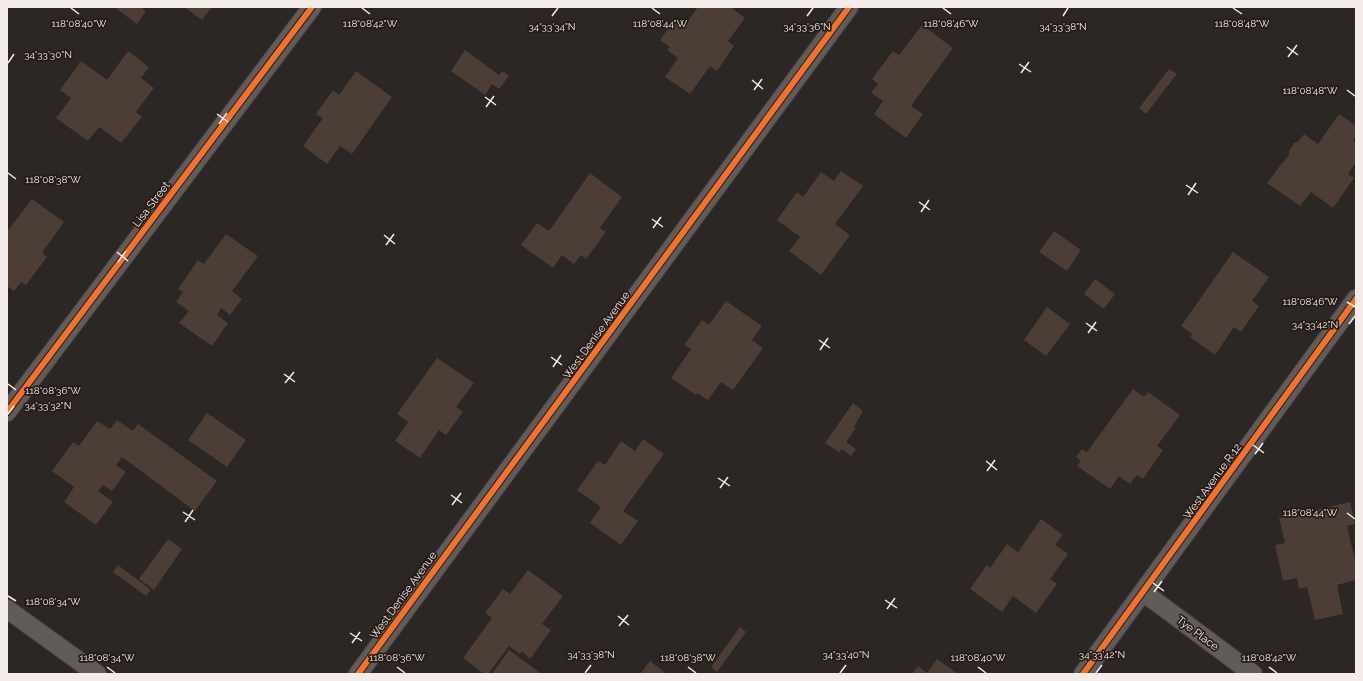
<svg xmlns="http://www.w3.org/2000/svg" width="1363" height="681" font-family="Raleway,sans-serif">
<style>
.building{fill:#4c3d36}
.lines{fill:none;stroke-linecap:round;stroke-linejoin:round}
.minor-casing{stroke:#494342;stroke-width:20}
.minor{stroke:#615c5a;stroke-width:18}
.cycleway-casing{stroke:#261b16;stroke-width:8}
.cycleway{stroke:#ef722f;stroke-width:6}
.ticks{fill:none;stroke:#f4ece9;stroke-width:1.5}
.labels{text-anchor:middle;stroke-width:3.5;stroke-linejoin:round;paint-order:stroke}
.street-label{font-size:11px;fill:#f4ece9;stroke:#261b16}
.ticks-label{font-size:10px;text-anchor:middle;fill:#f4ece9;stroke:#261b16;stroke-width:3.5;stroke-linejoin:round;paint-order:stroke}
</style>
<rect width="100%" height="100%" fill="#2c2624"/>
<path class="building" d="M114,7h26l6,4 -9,13z
M184,7h28l-10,13z
M698,7h32l15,11 -17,23 6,5 -17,25 -7,-5 -20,28 -25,-17 13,-19 -11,-8 3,-3 -10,-7 13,-18 4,3 6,-7 5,3z
M922,25l31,23 -42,58 12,8 -17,24 -32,-24 9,-13 -12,-8 7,-9 -6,-5 21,-28 6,4z
M465,50l34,25 3,-4 7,5 -10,13 -7,-5 -7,11 -34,-24z
M128,51l21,16 -8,11 13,10 -18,24 6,5 -21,26 -22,-16 -11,14 -32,-23 15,-20 -11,-8 21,-29 26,19z
M1169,69l8,5 -31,40 -7,-6z
M356,71l36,26 -40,57 -12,-8 -13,18 -24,-18 20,-28 -7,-4 17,-24 6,5z
M1339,114l17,12v9l-3,5 3,2v20l-8,12 6,4 -21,30 -22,-16 -11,14 -33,-23 15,-20h1l6,-8v-4l5,-8 4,-1 6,-8 14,10z
M841,171l22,15 -28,38 15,11 -29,40 -32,-24 11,-14 -23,-17 20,-28 6,5 18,-25 13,9z
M590,173l32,24 -22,31 6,4 -20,27 -5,-4 -7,9 -12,-9 -9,13 -32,-23 16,-22 12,8z
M32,199l32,23 -22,31 5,4 -21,28 -5,-3 -7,9 -7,-5v-58l2,1z
M1054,231l27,19 -14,21 -28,-19z
M226,234l32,22 -26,35 10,8 -12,16 -9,-7 -4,7 11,8 -16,23 -33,-23 10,-12 -13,-9 7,-10 -5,-3 20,-29 6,4z
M1233,252l36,25 -17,24 7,5 -18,26 -7,-5 -19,28 -25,-18 2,-3 -11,-8z
M1095,279l20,15 -11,15 -20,-15z
M726,301l36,25 -10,14 11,8 -30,42 -12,-8 -13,18 -11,-7 -1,2 -25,-17 20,-29 -7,-4 18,-25 7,5z
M1047,307l23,17 -24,32 -22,-16z
M437,358l37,25 -18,24 7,5 -17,23 -7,-5 -19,28 -25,-17 13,-19 -11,-8z
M1133,389l11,8 4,-5 32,23 -23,31 6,4 -20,29 -6,-4 -7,9 -11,-8 -9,13 -33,-23 4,-5 -5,-4 6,-8 5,3z
M853,403l10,8 -9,16 2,1 -10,14 10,7 -5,7 -9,-7 -3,3 -14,-9z
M207,413l39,27 -19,27 -39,-27z
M117,420l16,11 5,-7 79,57 -22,30 -73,-54 -6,8 10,7 -14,19 -9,-6 -5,6 15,11 -17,23 -32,-23 10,-15 -22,-16 21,-29 6,4 18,-25 13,8z
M643,439l21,15 -41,57 15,10 -17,24 -31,-22 11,-16 -24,-17 21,-29 7,4 16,-24 14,10z
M1350,502l5,22 -8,2 9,39v15l-19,5 6,29 -28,6 -8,-33 -8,2 -2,-11 -14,3 -8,-36 10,-2 -6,-25z
M1041,519l22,16 -8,10 13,9 -18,25 7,5 -21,29 -23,-17 -11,16 -32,-23 17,-24 3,3 17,-24 11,8z
M168,539l14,10 -28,41 -15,-11z
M118,565l33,25 -5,6 -33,-24z
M528,570l35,26 -21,28 9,6 -21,29 -8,-8 -2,3 -11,-8 -21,28h-4l-21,-16 29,-40 -7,-5 18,-24 7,5z
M740,627l6,5 -29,40 -6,-5z
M509,650l30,22 -1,2h-46z
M937,659l21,15h-46l6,-8 9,7z
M650,661l17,13h-27z"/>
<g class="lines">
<g class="minor-casing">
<path id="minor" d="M7,412l305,-405
M1143,592l110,82
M7,609l90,65
M358,674l491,-667
M1083,674l273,-375"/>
</g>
<use href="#minor" class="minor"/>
<g class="cycleway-casing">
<path id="cycleway" d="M7,412l305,-405
M358,674l491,-667
M1083,674l273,-375"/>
</g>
<use href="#cycleway" class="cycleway"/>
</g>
<path class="ticks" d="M71,8l8,6M362,8l8,6M652,8l8,6M943,8l8,6M1233,8l9,6M552,16l6,-8M807,16l6,-8M1063,16l5,-8M1287,47l11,8M1288,57l9,-12M8,63l6,-9M1019,64l12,8M1021,73l8,-11M752,80l11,9M754,90l8,-11M1347,90l8,6M485,97l11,8M486,107l8,-11M217,114l11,8M219,124l8,-11M8,173l8,6M1186,185l12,8M1188,195l8,-12M919,202l11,8M921,212l8,-12M652,219l11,8M653,228l8,-11M384,235l11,9M386,245l8,-11M117,252l11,9M118,262l8,-11M1347,302l8,5M1086,323l11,8M1349,324l6,-8M1088,333l8,-11M819,340l11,8M820,350l8,-12M551,357l11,8M553,367l8,-12M284,374l11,8M285,383l9,-11M8,384l8,6M8,414l6,-8M1253,445l11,8M1255,454l8,-11M986,461l11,9M987,471l8,-11M718,478l12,8M720,488l8,-11M451,495l11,8M452,505l9,-12M183,512l12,8M1347,513l8,6M185,522l8,-12M1153,583l11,8M1154,592l8,-11M8,596l8,5M885,600l12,8M887,609l8,-11M618,616l11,9M619,626l9,-11M350,633l12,8M352,643l8,-11M107,667l8,6M397,667l8,6M688,667l8,6M978,667l8,6M1269,667l8,6M585,673l6,-8M840,673l6,-8M1096,673l6,-8"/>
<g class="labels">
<g class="street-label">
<text transform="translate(151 204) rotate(-53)" y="4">Lisa Street</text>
<text transform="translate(596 335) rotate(-54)" y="4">West Denise Avenue</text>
<text transform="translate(1212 481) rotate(-54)" y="4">West Avenue R 12</text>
<text transform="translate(403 595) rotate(-54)" y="4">West Denise Avenue</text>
<text transform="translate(1198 633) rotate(37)" y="4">Tye Place</text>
</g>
</g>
<g class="ticks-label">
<text x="1242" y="27">118°08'48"W</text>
<text x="79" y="27">118°08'40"W</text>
<text x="370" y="27">118°08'42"W</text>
<text x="660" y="27">118°08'44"W</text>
<text x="951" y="27">118°08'46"W</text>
<text x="1063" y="30">34°33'38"N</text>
<text x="552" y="30">34°33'34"N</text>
<text x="807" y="30">34°33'36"N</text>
<text x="48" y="58">34°33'30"N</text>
<text x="1310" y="94">118°08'48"W</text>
<text x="53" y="183">118°08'38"W</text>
<text x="1310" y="305">118°08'46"W</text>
<text x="1315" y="328">34°33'42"N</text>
<text x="53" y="394">118°08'36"W</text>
<text x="48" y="409">34°33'32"N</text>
<text x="1310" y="516">118°08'44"W</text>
<text x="53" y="605">118°08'34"W</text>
<text x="591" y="658">34°33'38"N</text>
<text x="846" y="658">34°33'40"N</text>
<text x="1102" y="658">34°33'42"N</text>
<text x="107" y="661">118°08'34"W</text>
<text x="397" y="661">118°08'36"W</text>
<text x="688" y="661">118°08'38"W</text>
<text x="978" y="661">118°08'40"W</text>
<text x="1269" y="661">118°08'42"W</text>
</g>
<rect width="1363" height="681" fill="none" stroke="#f4ece9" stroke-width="16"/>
</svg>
